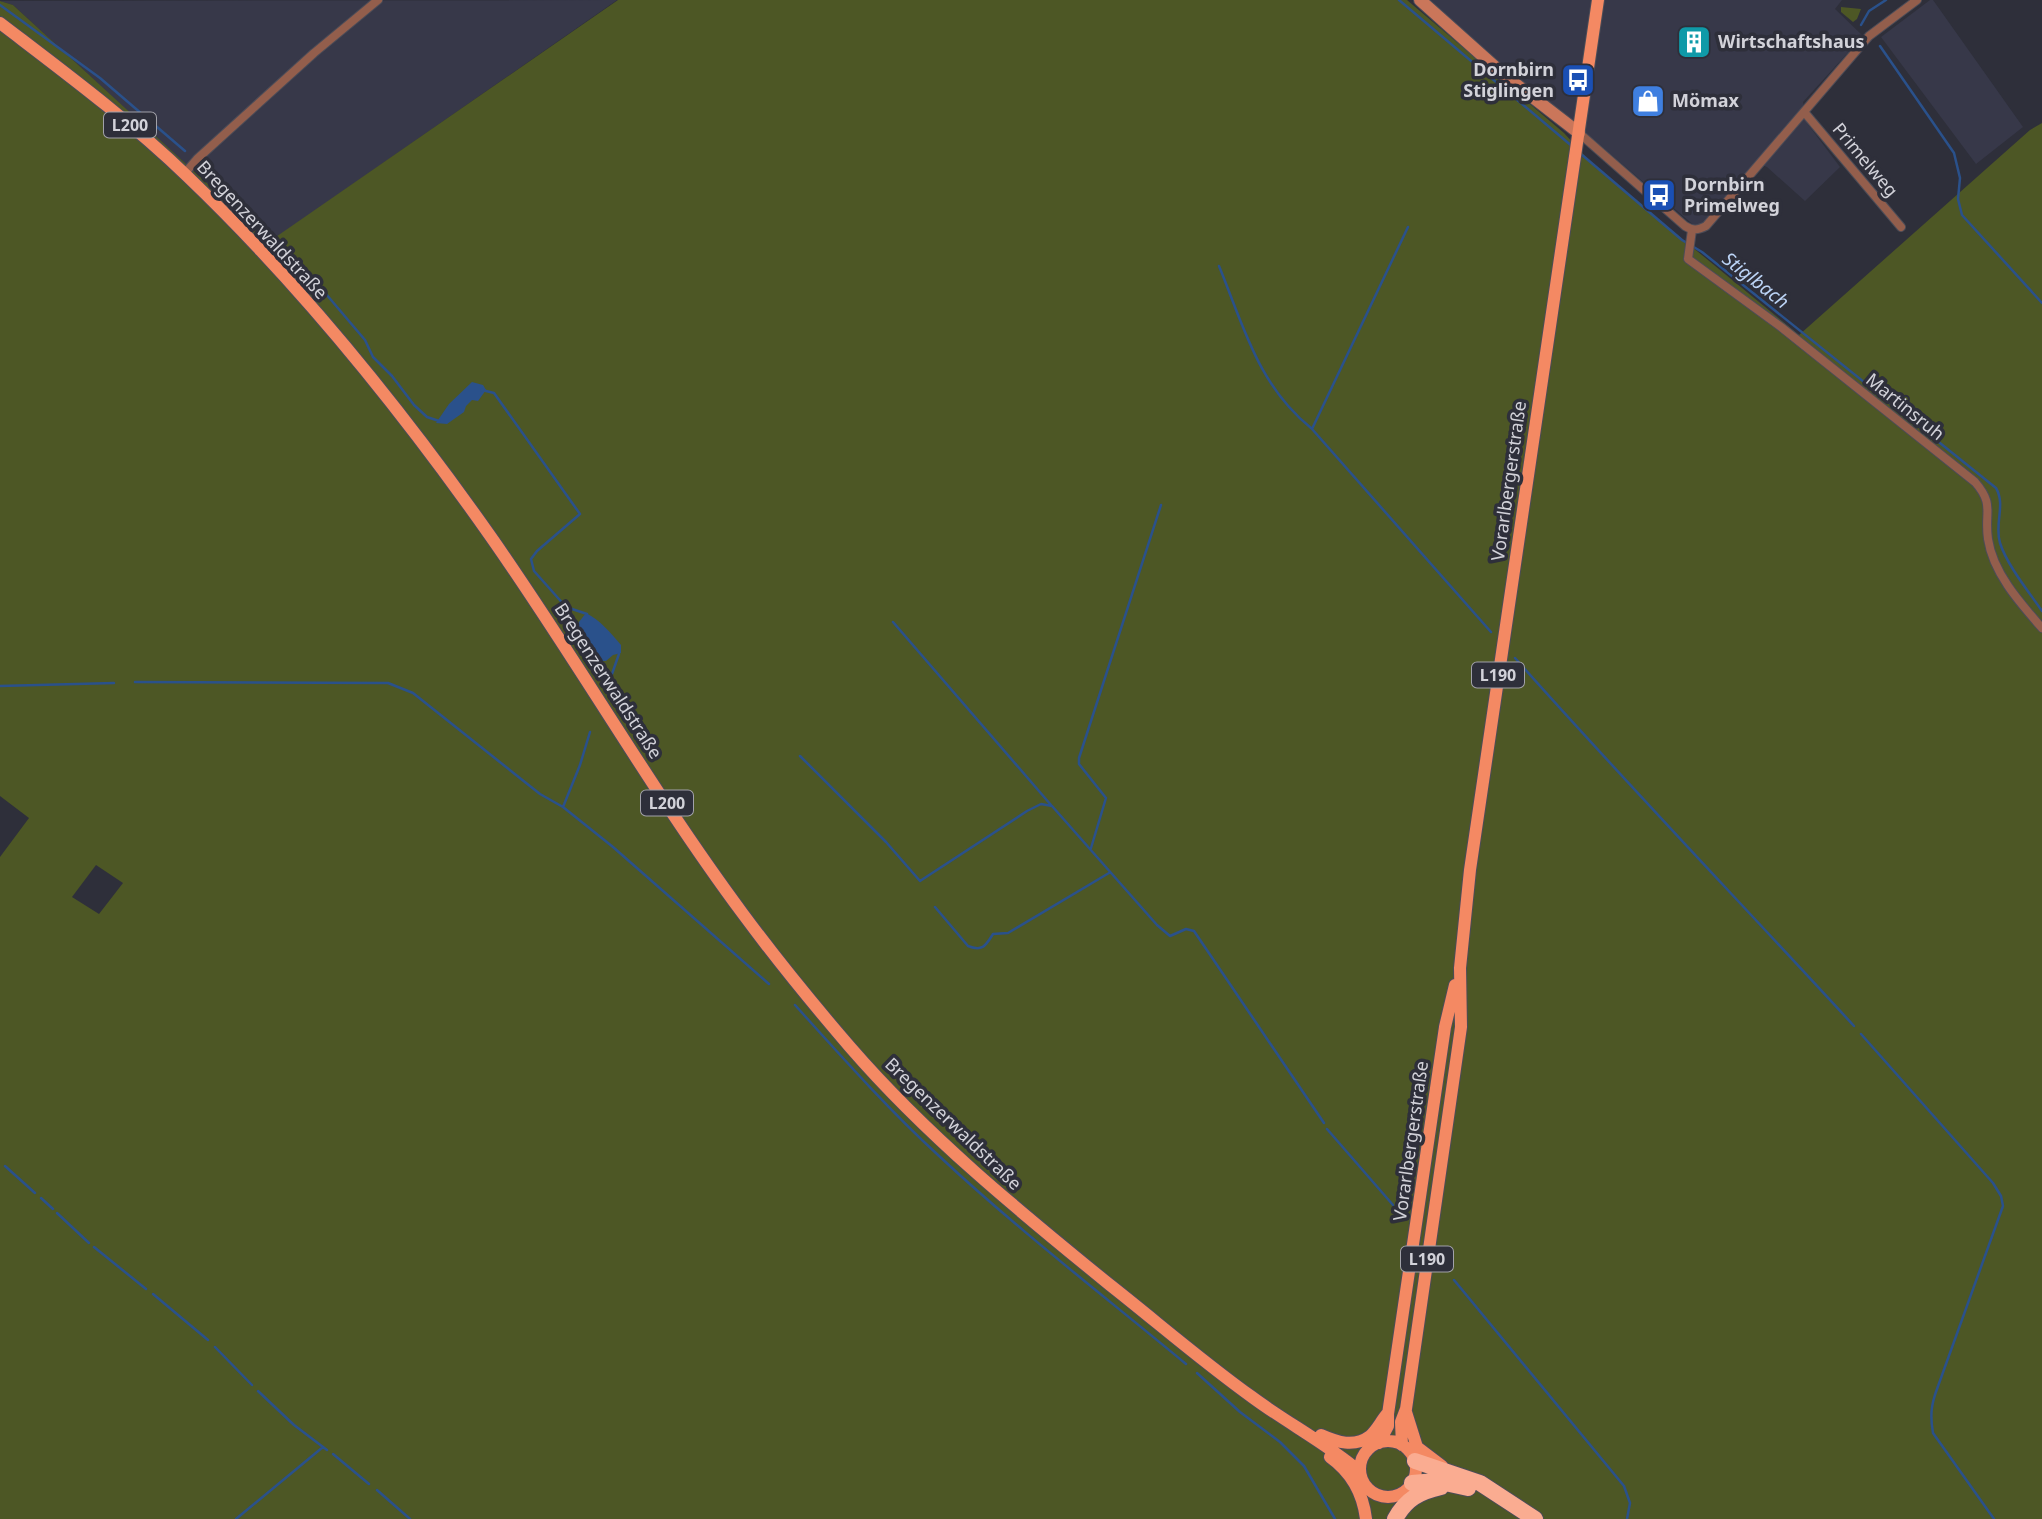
<svg xmlns="http://www.w3.org/2000/svg" width="2042" height="1519" font-family="'Noto Sans',sans-serif">
<style>
.built{fill:#373849}
.green{fill:#4d5725;fill-rule:evenodd}
.water{fill:#2a518b}
.lines{fill:none;stroke-linecap:round;stroke-linejoin:round}
.stream{stroke:#2a518b;stroke-width:2.5}
.minor-casing{stroke:#4c4c57;stroke-width:10}
.secondary-casing{stroke:#4c4c57;stroke-width:14}
.primary-casing{stroke:#4c4c57;stroke-width:14}
.motorway-casing{stroke:#4c4c57;stroke-width:18}
.minor{stroke:#935e4c;stroke-width:8}
.secondary{stroke:#ca765a;stroke-width:12}
.primary{stroke:#f48963;stroke-width:12}
.motorway{stroke:#faac91;stroke-width:16}
.labels{text-anchor:middle;stroke-width:7;stroke-linejoin:round;paint-order:stroke}
.shield{fill:#2e2f3a;stroke:#a1a1a9;stroke-width:2}
.shield-label{font-size:16px;font-weight:bold;fill:#d2d2d9}
.poi-label{font-size:18px;font-weight:bold;fill:#d2d2d9;stroke:#2e2f3a;text-anchor:start}
.street-label{font-size:18px;fill:#d2d2d9;stroke:#2e2f3a}
.water-label{font-size:19px;font-style:italic;fill:#bcd4f6;stroke:#2e2f3a}
</style>
<rect width="100%" height="100%" fill="#2e2f3a"/>
<path class="built" d="M617,0l-347,242 -257,-237 -13,-4z
M1426,0h416l-7,9 28,27 -60,66 4,21 33,44 -35,34 -38,-34 -10,-4 -40,46 -20,19 -104,-89 -39,-27z
M1930,0h3l90,127 -47,37 -95,-127z"/>
<path class="green" d="M618,0h789l157,133 31,34 204,168 231,-205 12,-7v1396h-2042v-662l29,-39 -29,-22v-795l13,4 257,236zM96,865l27,18 -24,31 -27,-17z
M1841,7l20,2 -4,10 -4,3 -12,-10z"/>
<path class="water" d="M472,382l11,3 3,5 -8,11 -6,-1 -6,6 -2,6 -17,12 -11,-1 13,-19z
M586,613c14,7 25,20 35,32v8l-8,2 -7,6h-9l-6,-14 -16,-20z"/>
<g class="lines">
<path class="stream" d="M1399,0l174,147
M0,5l100,73 85,73
M1861,25l8,-14 17,-11
M1880,46l74,107 6,25 -2,21 4,16 80,88
M1581,154l101,86 20,12 294,236c10,17 -2,36 4,55 7,22 29,49 42,68
M212,177l84,86 12,18 18,13 39,46 8,17 19,19 22,29 13,12 12,4
M1408,227l-96,202 179,203
M1219,266c25,61 39,119 92,162
M482,390l12,3 86,121 -43,37 -6,8 3,12 32,36 21,7
M893,622l158,183
M1515,658c111,125 226,245 339,368
M135,682l253,1 25,10 127,101 23,13
M0,686l114,-3
M607,688l12,-34
M590,732l-10,33 -17,42 50,40 156,137
M800,756l86,86 34,39 107,-70 14,-7 11,2 105,119 13,11 16,-7 8,2 130,192
M1091,848l15,-50 -27,-34v-6l82,-253
M935,907l33,39c15,6 18,-1 25,-12l15,-1 101,-60
M795,1005c46,51 92,103 143,150 79,74 165,140 248,209
M1861,1034l132,149 8,13 2,10 -66,183c-6,16 -7,27 -4,44l61,86
M1327,1129l66,76
M5,1166l30,27
M41,1198l12,11
M57,1213l32,30
M94,1247l52,42
M1454,1280l170,206 6,17 -3,16
M153,1294l55,46
M215,1347l37,38
M1197,1373l43,39 40,30 24,24 31,53
M258,1391l36,34 33,25
M333,1454l36,30
M377,1490l33,29
M236,1519l87,-72"/>
<g class="minor-casing">
<path id="minor" d="M1805,113l96,114
M1579,133l106,93c8,5 13,4 21,0l163,-190 48,-36
M185,173l12,-14 117,-106 64,-53
M1692,230l-4,29 93,68 194,155c20,23 9,30 13,57 5,34 32,64 54,89"/>
</g>
<g class="secondary-casing">
<path id="secondary" d="M1420,0l84,75 75,58"/>
</g>
<g class="primary-casing">
<path id="primary" d="M0,23c64,49 129,97 187,153 114,109 214,233 304,361 87,124 162,256 252,377 34,46 70,90 107,133 77,89 169,164 260,238 47,37 93,77 142,112 35,26 74,46 107,74
M1406,1412l11,35 25,19
M1321,1435c16,7 33,13 49,1 7,-6 11,-15 17,-22
M1360 1469a28 28 0 1 1 56 0a28 28 0 1 1-56 0Z
M1379,1443l9,-17v-12l57,-387 10,-42
M1402,1445l-1,-23 5,-13 55,-382 -1,-59 10,-98 128,-870
M1330,1457c21,15 33,37 36,62"/>
</g>
<g class="motorway-casing">
<path id="motorway" d="M1415,1461l65,22 55,36
M1412,1483l24,-2 32,7
M1395,1519c11,-20 24,-27 46,-32"/>
</g>
<use href="#minor" class="minor"/>
<use href="#secondary" class="secondary"/>
<use href="#primary" class="primary"/>
<use href="#motorway" class="motorway"/>
</g>
<defs>
<g id="building-square" transform="scale(1.75)"><rect x="-9" y="-9" width="18" height="18" rx="4" fill="#0f9aa8" stroke="#2e2f3a"/><path d="M-4-6H4V6H1V3H-1V6H-4ZM-2.5-4.3h1.7v1.8h-1.7ZM.8-4.3h1.7v1.8H.8ZM-2.5-1h1.7V.8h-1.7ZM.8-1h1.7V.8H.8Z" fill="#fff"/></g>
<g id="bus-square" transform="scale(1.75)"><rect x="-9" y="-9" width="18" height="18" rx="4" fill="#1a4fb4" stroke="#2e2f3a"/><path d="M-5-6H5V4H4V6H2V4H-2V6H-4V4H-5ZM-3.5-4V0h7V-4ZM-3.5 1.2v1.5H-2V1.2ZM2 1.2v1.5H3.5V1.2Z" fill="#fff"/></g>
<g id="shop-square" transform="scale(1.75)"><rect x="-9" y="-9" width="18" height="18" rx="4" fill="#3f7fe0" stroke="#2e2f3a"/><path d="M-5-2.5h2.3a2.7 3.5 0 0 1 5.4 0H5L5.5 6h-11ZM-1.5-2.5h3a1.5 2.3 0 0 0-3 0Z" fill="#fff"/></g>
</defs>
<g fill-rule="evenodd">
<use href="#building-square" x="1694" y="42"/>
<use href="#bus-square" x="1578" y="80"/>
<use href="#shop-square" x="1648" y="101"/>
<use href="#bus-square" x="1659" y="195"/>
</g>
<g class="labels">
<g class="shield">
<rect x="104" y="112.5" width="52" height="25" rx="5"/>
<rect x="1472" y="662.5" width="52" height="25" rx="5"/>
<rect x="641" y="790.5" width="52" height="25" rx="5"/>
<rect x="1401" y="1246.5" width="52" height="25" rx="5"/>
</g>
<g class="shield-label">
<text x="130" y="131">L200</text>
<text x="1498" y="681">L190</text>
<text x="667" y="809">L200</text>
<text x="1427" y="1265">L190</text>
</g>
<g class="poi-label">
<text x="1718" y="48">Wirtschaftshaus</text>
<text x="1554" y="76" text-anchor="end">Dornbirn<tspan x="1554" dy="21">Stiglingen</tspan></text>
<text x="1672" y="107">Mömax</text>
<text x="1684" y="191">Dornbirn<tspan x="1684" dy="21">Primelweg</tspan></text>
</g>
<g class="street-label">
<text transform="translate(1865 160) rotate(50)" y="6">Primelweg</text>
<text transform="translate(262 230) rotate(47)" y="6">Bregenzerwaldstraße</text>
<text transform="translate(1905 407) rotate(39)" y="6">Martinsruh</text>
<text transform="translate(1509 481) rotate(-82)" y="6">Vorarlbergerstraße</text>
<text transform="translate(608 681) rotate(57)" y="6">Bregenzerwaldstraße</text>
<text transform="translate(953 1124) rotate(44)" y="6">Bregenzerwaldstraße</text>
<text transform="translate(1411 1141) rotate(-82)" y="6">Vorarlbergerstraße</text>
</g>
<g class="water-label">
<text transform="translate(1756 280) rotate(38)" y="7">Stiglbach</text>
</g>
</g>
</svg>
